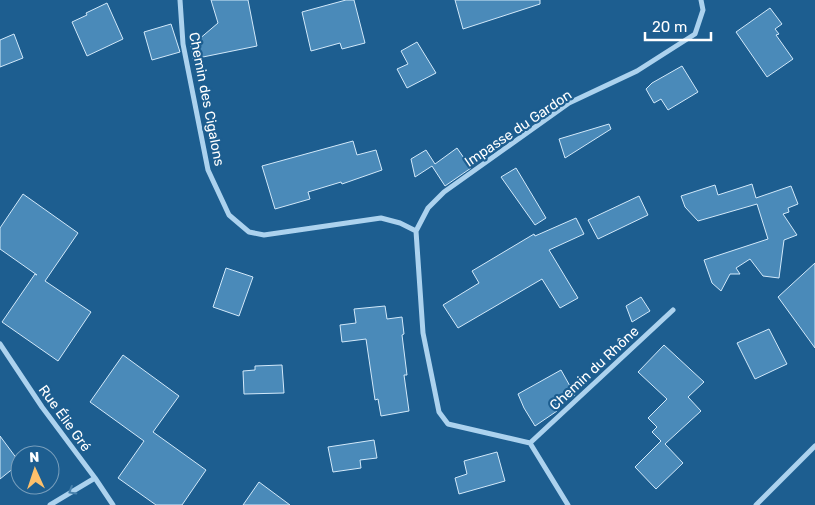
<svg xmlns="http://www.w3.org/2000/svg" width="815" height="505" font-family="Rubik,sans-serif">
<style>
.building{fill:#4a8ab9;stroke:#d2e9fa}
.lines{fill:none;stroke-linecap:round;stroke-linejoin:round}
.minor{stroke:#acd2ee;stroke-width:5}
.oneway{stroke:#4881ac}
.labels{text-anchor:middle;stroke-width:4.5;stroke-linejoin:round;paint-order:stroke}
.street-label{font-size:14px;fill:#fff;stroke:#1d5e90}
</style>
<rect width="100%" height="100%" fill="#1d5e90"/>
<path class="building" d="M211,0h37l9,46 -64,13 -2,-13 27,-23z
M346,0h8l11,43 -23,6 -2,-6 -29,8 -9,-39z
M455,0h85v4l-77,25z
M107,3l16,36 -36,17 -15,-34 15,-7 -1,-2z
M770,8l12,16 -7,5 4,5 -3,1 17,24 -26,18 -31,-45z
M171,24l9,28 -28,8 -8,-28z
M14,34l9,24 -23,9v-27z
M417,42l19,31 -29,15 -10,-19 11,-5 -7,-13z
M682,66l16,26 -30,18 -7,-11 -7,4 -8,-14 6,-6z
M609,124l2,5 -46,29 -6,-19z
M353,141l4,14 19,-5 6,20 -40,14 -1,-2 -33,10 2,7 -35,10 -13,-43z
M457,148l14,20 -26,18 -13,-20 -17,11 -4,-18 15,-9 9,14z
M516,168l30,50 -11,7 -34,-48z
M752,184l4,14 35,-12 7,18 -10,4 1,4 -6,2 14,21 -13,5 -5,38 -16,-2 -13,-17 -14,9 4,6h-10l-9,17 -9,-8 -8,-23 64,-21 -11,-35 -59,17 -13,-14 -4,-11 34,-11 3,10z
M23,194l55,39 -33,48 46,31 -33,49 -56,-39 33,-48 2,1 -37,-26v-21z
M639,196l9,19 -50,24 -10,-19z
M576,218l8,16 -35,16 29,48 -18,10 -18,-29 -84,49 -15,-23 36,-22 -7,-12 62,-37 1,2z
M815,263v85l-37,-51z
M226,268l27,9 -14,39 -26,-9z
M641,297l9,14 -18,11 -6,-16z
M385,306l2,13 15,-2 2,17 -2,1 5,40h-3l5,36 -28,5 -3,-17 -3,1 -9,-61 -24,3 -2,-17 16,-2 -2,-14z
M769,329l18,35 -32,15 -18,-36z
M664,345l40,37 -16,15 13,14 -36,33 18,19 -27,26 -21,-22 26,-26 -9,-9 5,-5 -9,-9 19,-19 -29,-27z
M123,355l56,41 -26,36 53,38 -24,35h-26l-38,-27 26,-37 -54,-39z
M282,365l2,28 -40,1 -1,-23 12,-1v-4z
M561,370l14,25 -21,11 3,5 -22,15 -11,-18 -6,-14z
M0,436l20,27 -20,16z
M374,440l3,18 -17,2 1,8 -28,4 -5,-25z
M497,452l8,29 -46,13 -4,-16 12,-4 -3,-13z
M259,482l31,23h-47z"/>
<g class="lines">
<path class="minor" d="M180,0l3,44 25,126 21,45 20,17 15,3 117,-17 19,5 16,8 7,102 16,79 9,12 82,19 38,62
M416,231l12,-23 16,-16 125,-89 68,-32 58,-37 8,-24 -2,-10
M0,344l42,63 53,71 18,27
M530,443l143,-133
M50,505l45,-27
M756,505l59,-59"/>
</g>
<defs><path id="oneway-chevron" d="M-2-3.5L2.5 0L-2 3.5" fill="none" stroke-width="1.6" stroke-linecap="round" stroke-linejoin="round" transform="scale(1.25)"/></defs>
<use class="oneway" href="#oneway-chevron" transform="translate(72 491) rotate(149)"/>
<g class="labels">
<g class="street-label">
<text transform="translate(207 99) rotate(79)" y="5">Chemin des Cigalons</text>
<text transform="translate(518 128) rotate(-34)" y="5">Impasse du Gardon</text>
<text transform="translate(594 368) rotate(-43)" y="5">Chemin du Rhône</text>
<text transform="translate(65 418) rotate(54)" y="5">Rue Élie Gré</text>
</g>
</g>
<g transform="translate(35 470) rotate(357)"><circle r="24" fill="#1d5e90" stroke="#779ebc"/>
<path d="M0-4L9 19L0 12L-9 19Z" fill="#fdc06b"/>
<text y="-8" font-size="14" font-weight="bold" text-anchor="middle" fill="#ffffff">N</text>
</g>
<path d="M645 32v8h66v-8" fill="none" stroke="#ffffff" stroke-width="2.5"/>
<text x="652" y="32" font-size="15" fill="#ffffff" stroke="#1d5e90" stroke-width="4" paint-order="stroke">20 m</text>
</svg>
